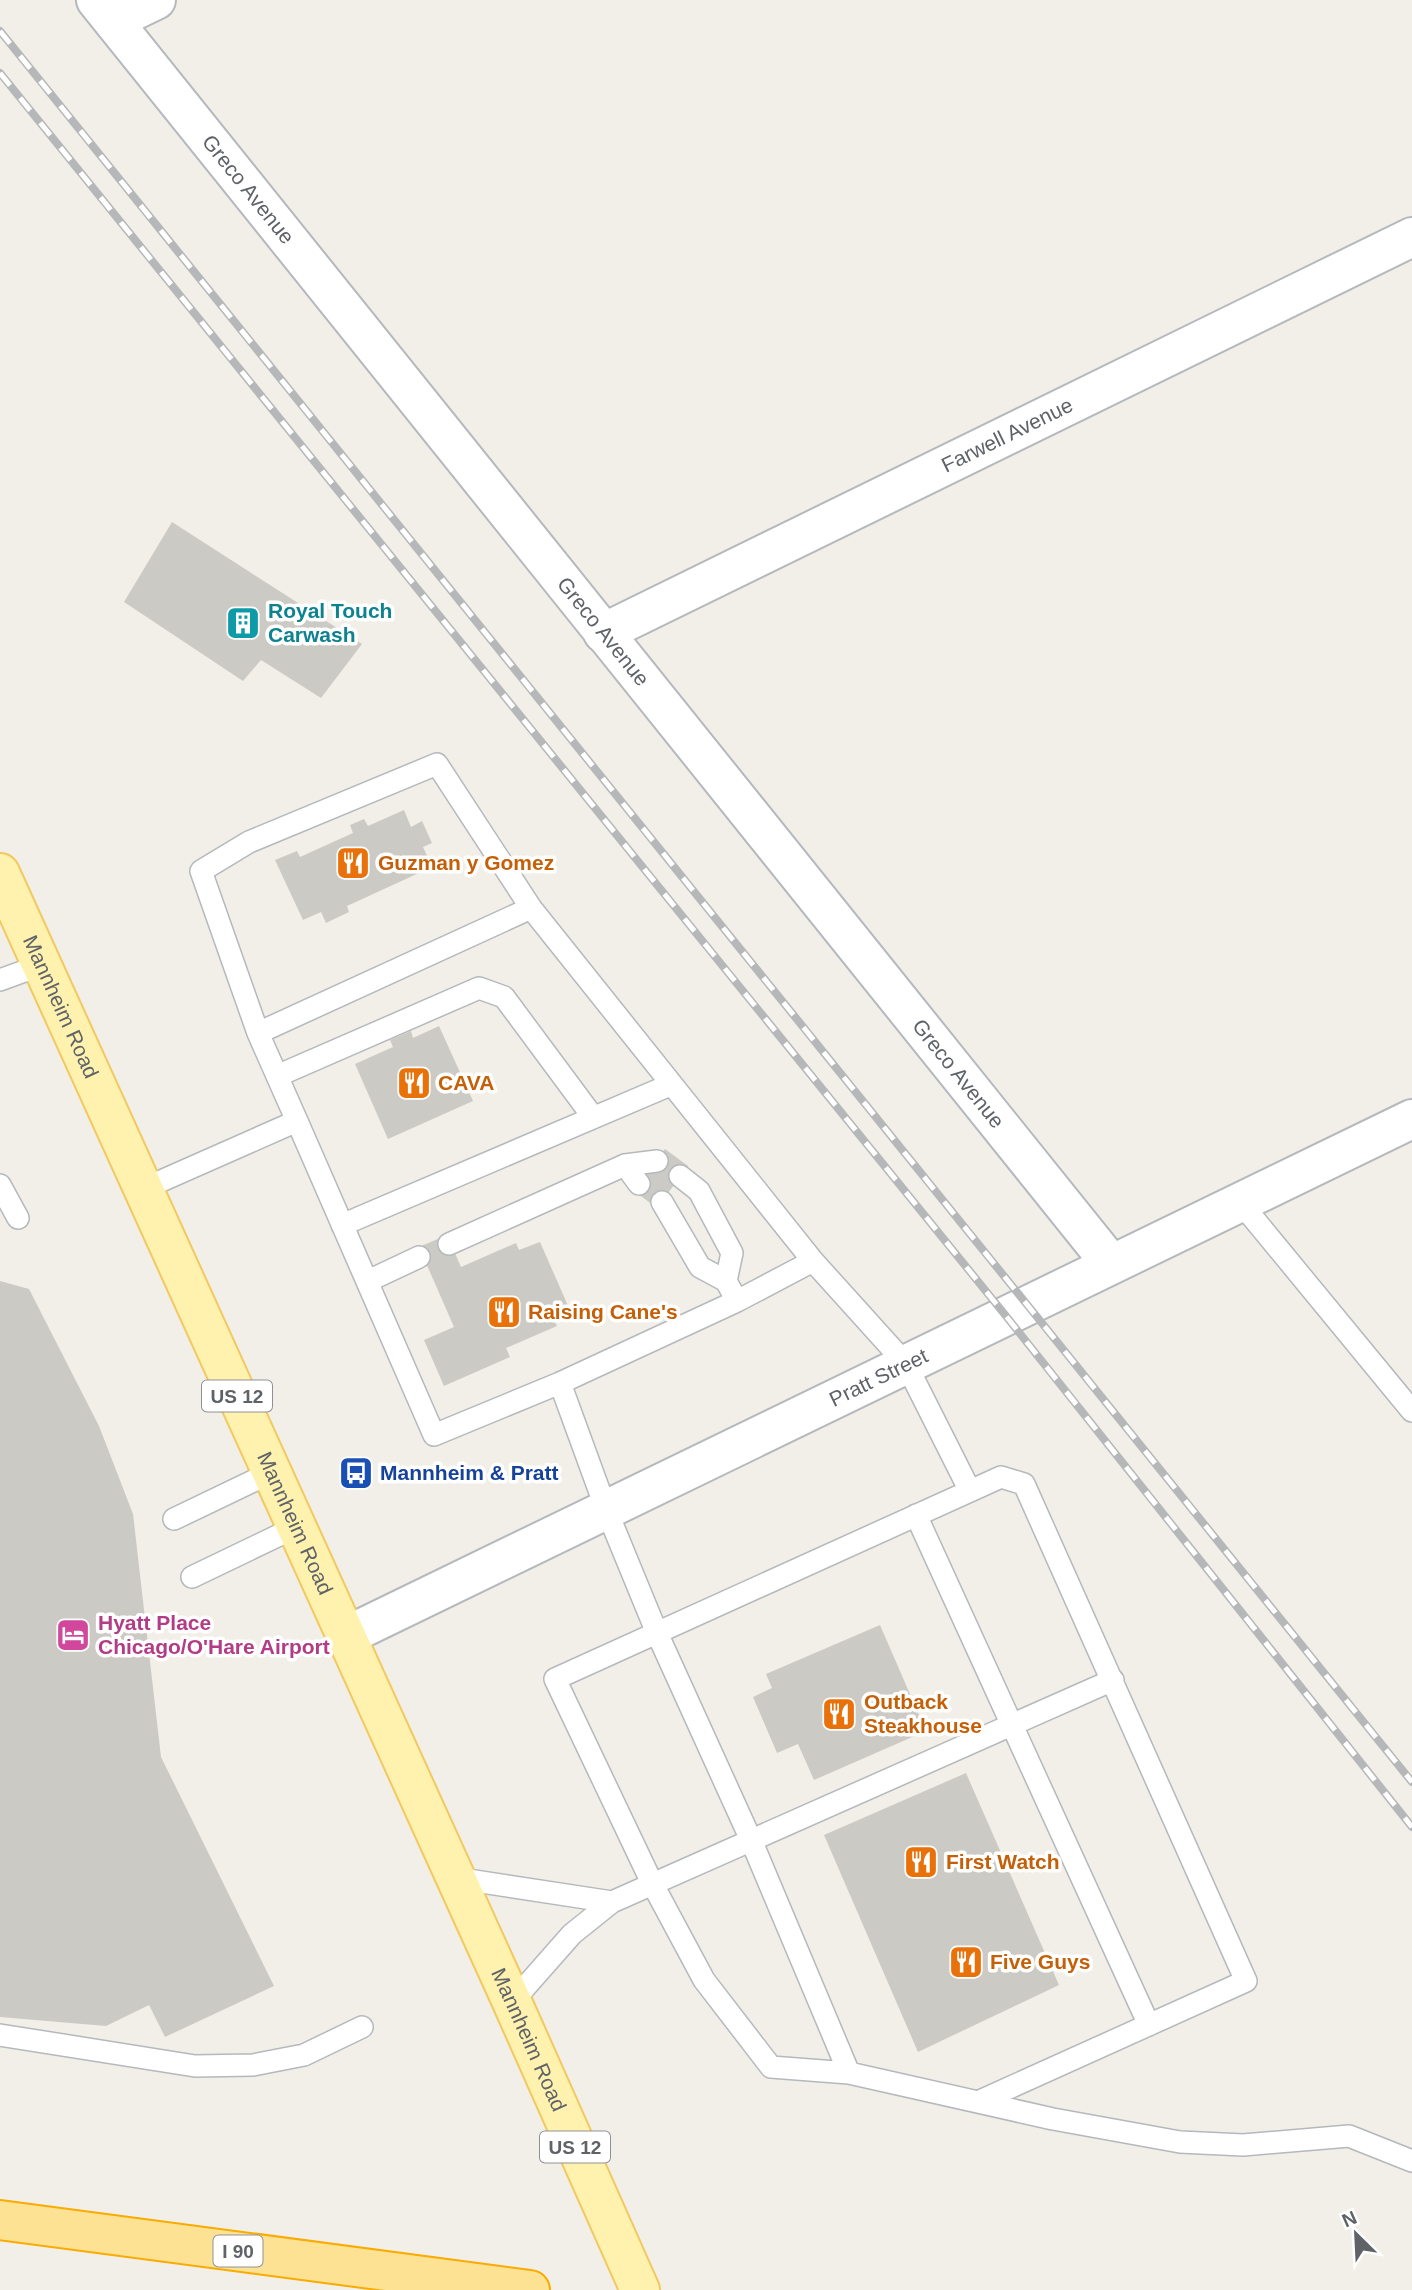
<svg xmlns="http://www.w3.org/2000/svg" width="1412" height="2290" font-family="Helvetica,sans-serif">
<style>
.building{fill:#cccac5}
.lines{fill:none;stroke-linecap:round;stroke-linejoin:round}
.service-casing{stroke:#b5b8bc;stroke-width:24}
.minor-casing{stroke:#b5b8bc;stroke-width:42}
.primary-casing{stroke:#f2c960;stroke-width:42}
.motorway-casing{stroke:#f9ab00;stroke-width:42}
.service{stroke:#fff;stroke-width:21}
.minor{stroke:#fff;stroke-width:38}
.primary{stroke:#fff2af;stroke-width:38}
.motorway{stroke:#fde293;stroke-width:38}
.rail-casing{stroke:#b6b7b8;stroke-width:8}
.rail{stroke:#fff;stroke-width:5;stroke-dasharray:16;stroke-linecap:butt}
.labels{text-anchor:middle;stroke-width:7;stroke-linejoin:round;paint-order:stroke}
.shield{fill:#fff;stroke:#8f9295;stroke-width:2}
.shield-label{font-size:19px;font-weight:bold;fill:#5f6368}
.street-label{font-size:21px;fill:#5f6368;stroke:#fff}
.culture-label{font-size:21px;font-weight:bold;fill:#0d838f;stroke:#fff;text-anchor:start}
.food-label{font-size:21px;font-weight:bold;fill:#c56008;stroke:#fff;text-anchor:start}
.transit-label{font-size:21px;font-weight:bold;fill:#164399;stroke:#fff;text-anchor:start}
.hotel-label{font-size:21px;font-weight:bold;fill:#b23c85;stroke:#fff;text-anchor:start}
</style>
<rect width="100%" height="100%" fill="#f1efe8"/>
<path class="building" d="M172,522l190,122 -41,54 -60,-38 -18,21 -119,-79z
M404,810l7,17 11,-6 10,22 -9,4 9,20 -85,39 2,6 -23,11 -5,-11 -18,8 -28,-60 22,-9 3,6 53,-24 -3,-8 14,-6 4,7z
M439,1026l34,75 -85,38 -33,-75 38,-17 -3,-7 21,-9 2,7z
M665,1149l23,17 -31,42 -23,-17z
M447,1235l14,32 55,-24 3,7 21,-8 29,66 -17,8 5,10 -51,22 4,9 -66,29 -20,-46 30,-13 -35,-80z
M0,1281l29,8 70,137 34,88 28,243 113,229 -109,51 -16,-32 -43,21 -106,-9z
M880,1625l46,106 -112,49 -16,-36 -21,9 -24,-56 19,-9 -6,-14z
M966,1773l93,212 -141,67 -94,-217z"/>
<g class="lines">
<g class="service-casing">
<path id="service" d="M0,980l41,-15
M258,1033l-57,-162 48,-29 188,-78 94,144
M277,1076l202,-88 25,9 89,120
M297,1121l-39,-88 273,-125 282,353
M625,1165l14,19
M680,1176l19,15 33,62 -6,28
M0,1185l18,33
M143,1189l154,-68 137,314 126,-52 46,126 51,124 94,207 98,233
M662,1202l38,65 26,14 11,20
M1240,1202l172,209
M342,1225l328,-140
M449,1244l176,-79 32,-4
M368,1281l51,-24
M560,1383l177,-82 76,-40 93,103 64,127
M916,1515l233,510
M174,1519l98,-47
M192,1577l104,-50
M455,1878l157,24
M512,2002l60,-68 40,-32 501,-222
M0,2035l195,31 58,-1 51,-10 58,-28
M980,2101l266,-120 -222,-497 -23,-7 -446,202 97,204 52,97 67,87 78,6 204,46 127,23 63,3 106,-9 63,25"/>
</g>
<g class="minor-casing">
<g id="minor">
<path id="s1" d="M96,0l1015,1264"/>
<path d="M113,21l43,-21"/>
<path id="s2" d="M603,633l809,-396"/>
<path id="s3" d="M346,1636l1066,-517"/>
</g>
</g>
<g class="primary-casing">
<g id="primary">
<path id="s4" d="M0,873l512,1129 128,288"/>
</g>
</g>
<g class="motorway-casing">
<path id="motorway" d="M0,2220l530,70"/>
</g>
<use href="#service" class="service"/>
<use href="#minor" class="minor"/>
<use href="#primary" class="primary"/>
<use href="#motorway" class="motorway"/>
<g class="rail-casing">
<path id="rail" d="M0,31l1412,1751
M0,73l1006,1243 406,511"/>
</g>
<use href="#rail" class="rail"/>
</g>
<defs>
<g id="building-square" transform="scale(1.75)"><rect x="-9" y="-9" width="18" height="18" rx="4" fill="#0f9aa8" stroke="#fff"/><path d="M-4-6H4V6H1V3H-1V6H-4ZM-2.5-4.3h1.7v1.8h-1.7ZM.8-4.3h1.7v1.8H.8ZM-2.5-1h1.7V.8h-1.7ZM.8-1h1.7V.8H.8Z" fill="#fff"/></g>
<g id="restaurant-square" transform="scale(1.75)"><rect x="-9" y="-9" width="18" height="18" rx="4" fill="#e8710a" stroke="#fff"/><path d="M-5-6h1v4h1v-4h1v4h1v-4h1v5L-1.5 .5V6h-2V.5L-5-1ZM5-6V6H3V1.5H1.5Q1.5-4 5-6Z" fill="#fff"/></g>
<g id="bus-square" transform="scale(1.75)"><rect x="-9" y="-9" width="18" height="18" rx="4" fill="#1a4fb4" stroke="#fff"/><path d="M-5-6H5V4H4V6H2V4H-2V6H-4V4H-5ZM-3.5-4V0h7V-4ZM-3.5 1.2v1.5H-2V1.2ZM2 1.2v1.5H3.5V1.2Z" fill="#fff"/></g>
<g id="hotel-square" transform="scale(1.75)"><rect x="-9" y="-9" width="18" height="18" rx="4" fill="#d1479c" stroke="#fff"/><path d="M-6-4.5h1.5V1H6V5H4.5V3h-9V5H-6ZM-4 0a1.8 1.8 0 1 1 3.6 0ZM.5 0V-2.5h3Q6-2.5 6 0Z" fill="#fff"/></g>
</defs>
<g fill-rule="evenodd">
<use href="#building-square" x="243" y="623"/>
<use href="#restaurant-square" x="353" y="863"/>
<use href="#restaurant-square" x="414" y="1083"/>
<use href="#restaurant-square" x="504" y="1312"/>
<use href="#bus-square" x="356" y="1473"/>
<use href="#hotel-square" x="73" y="1635"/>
<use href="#restaurant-square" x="839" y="1714"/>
<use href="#restaurant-square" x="921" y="1862"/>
<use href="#restaurant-square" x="966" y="1962"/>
</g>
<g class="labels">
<g class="shield">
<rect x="202" y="1380.5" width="70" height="31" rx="5"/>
<rect x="540" y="2131.5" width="70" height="31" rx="5"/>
<rect x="213.5" y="2235.5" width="49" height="31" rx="5"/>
</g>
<g class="shield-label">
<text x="237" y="1403">US 12</text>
<text x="575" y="2154">US 12</text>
<text x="238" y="2258">I 90</text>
</g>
<g class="street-label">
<text dy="7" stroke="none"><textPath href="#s1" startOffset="243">Greco Avenue</textPath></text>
<text dy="7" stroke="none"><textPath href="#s2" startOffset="450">Farwell Avenue</textPath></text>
<text dy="7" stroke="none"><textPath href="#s1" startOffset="810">Greco Avenue</textPath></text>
<text dy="7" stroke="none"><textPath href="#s4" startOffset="147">Mannheim Road</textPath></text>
<text dy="7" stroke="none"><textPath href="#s1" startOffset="1377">Greco Avenue</textPath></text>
<text dy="7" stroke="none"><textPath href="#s3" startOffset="592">Pratt Street</textPath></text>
<text dy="7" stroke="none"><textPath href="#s4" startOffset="714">Mannheim Road</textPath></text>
<text dy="7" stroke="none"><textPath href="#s4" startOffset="1281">Mannheim Road</textPath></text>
</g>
<g class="culture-label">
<text x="268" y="618">Royal Touch<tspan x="268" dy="24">Carwash</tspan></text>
</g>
<g class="food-label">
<text x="378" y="870">Guzman y Gomez</text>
<text x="438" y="1090">CAVA</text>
<text x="528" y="1319">Raising Cane's</text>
<text x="864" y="1709">Outback<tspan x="864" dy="24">Steakhouse</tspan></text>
<text x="946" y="1869">First Watch</text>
<text x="990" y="1969">Five Guys</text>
</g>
<g class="transit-label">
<text x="380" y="1480">Mannheim &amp; Pratt</text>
</g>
<g class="hotel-label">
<text x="98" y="1630">Hyatt Place<tspan x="98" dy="24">Chicago/O'Hare Airport</tspan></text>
</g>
</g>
<g transform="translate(1356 2234) rotate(336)" stroke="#ffffff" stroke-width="5" paint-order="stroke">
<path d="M0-5L12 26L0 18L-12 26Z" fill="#5f6368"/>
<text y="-10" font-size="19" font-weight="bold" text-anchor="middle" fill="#5f6368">N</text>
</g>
</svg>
